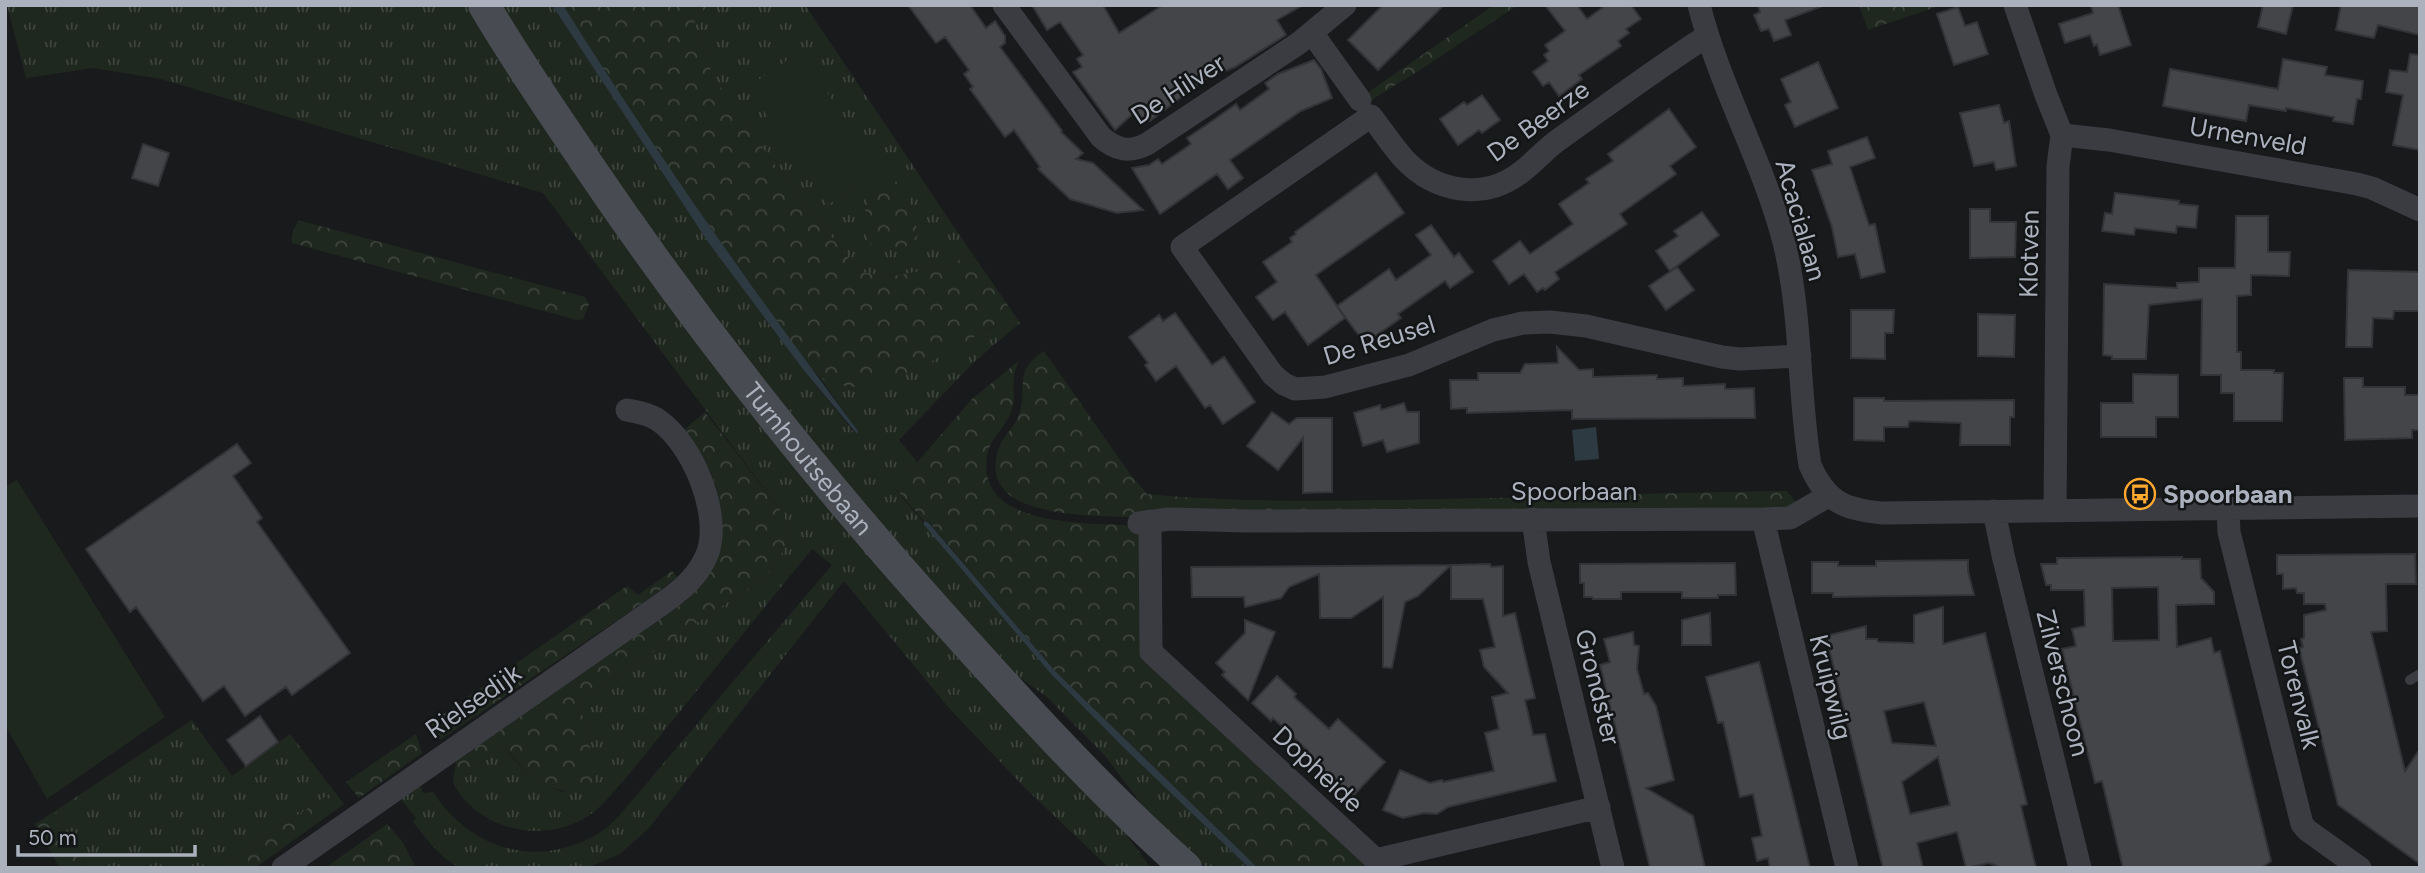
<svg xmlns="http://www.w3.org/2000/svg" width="2425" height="873" font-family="Figtree,sans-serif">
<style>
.grass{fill:url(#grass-tufts)}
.forest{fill:url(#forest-crowns)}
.pitch{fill:#1f281f}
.water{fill:#2e3a42}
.building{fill:#434549;stroke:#333438;stroke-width:2;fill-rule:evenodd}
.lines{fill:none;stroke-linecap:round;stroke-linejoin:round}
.lane{stroke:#3a3c42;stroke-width:10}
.street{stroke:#3a3c42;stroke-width:23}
.secondary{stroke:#484b52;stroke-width:32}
.labels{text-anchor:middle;stroke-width:5;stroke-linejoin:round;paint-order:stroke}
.street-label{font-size:26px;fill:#abb2bd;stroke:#141517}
.poi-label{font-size:26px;font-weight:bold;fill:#abb2bd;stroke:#141517;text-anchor:start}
</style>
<defs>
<pattern id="grass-tufts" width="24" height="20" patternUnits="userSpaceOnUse" patternTransform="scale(1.75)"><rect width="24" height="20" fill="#1f281f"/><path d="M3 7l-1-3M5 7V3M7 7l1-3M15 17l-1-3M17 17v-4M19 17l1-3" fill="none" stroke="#3d453e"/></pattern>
<pattern id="forest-crowns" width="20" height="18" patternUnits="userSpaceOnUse" patternTransform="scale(1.75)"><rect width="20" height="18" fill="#1f281f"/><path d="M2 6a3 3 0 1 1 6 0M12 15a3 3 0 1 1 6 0" fill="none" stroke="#3d453e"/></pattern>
</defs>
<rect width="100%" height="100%" fill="#191a1c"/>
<path class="grass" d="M7,5h461l110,171 245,325 124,145 112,120 57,55 35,47h-42l-84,-80 -76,-80 -105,-127 -195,247 -29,26 -33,14h-127c-20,-10 -33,-29 -47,-46l3,-4 -16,-20 20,-13 3,8 10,-1c38,59 107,78 168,40 13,-8 24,-24 34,-35l197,-232 -20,-16 -187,230c-10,10 -19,23 -30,32 -45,36 -116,21 -142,-28l52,-36c15,22 33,36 58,45l31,-28 -15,-63 182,-121c19,-19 32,-37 23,-65l-241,-322 -382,-114 -68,-11 -67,10z
M500,5h52l156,237 94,126 52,64 3,2 1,-3 -40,-56 31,12 19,-1 60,-24 69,-38 11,9 -34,29 -75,78 18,22 -22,27 156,185 73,74 125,120h-43l-57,-54 -43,-57 -59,-60 -45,-32 -55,-61 -214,-259 -107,-145z
M710,5h95l164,244 -12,13 -35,9 -35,6 -28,-6 -72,-89 -76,-107 -6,-27 -11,-19v-12z
M192,720l40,56 58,-42 44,57 -116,77h-131l-32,-57z"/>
<path class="forest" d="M563,5h147l-15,12 -1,12 11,19 7,27 75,107 72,89 28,6 35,-6 35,-9 12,-13 51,74 -12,10 -12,-9c-37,21 -102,66 -145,63 -10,-1 -26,-6 -34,-13 -24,-22 -47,-63 -66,-90 -67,-91 -129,-184 -188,-279z
M1494,5h24l-98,65 -52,32 -5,-6z
M1859,5h83l-74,25z
M880,176l15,4 18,29 5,26 -18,17 -27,-5 -13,-21 7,-20 -1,-17z
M298,220l287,77 4,7 -6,15 -6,1 -285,-77v-8z
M1044,351l86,123 17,20c82,8 164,7 245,6 132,-2 263,-7 395,-9l11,14 -8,4 -502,3 -137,-3 -7,2 -5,7c-40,-4 -159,4 -142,-64 3,-15 15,-24 21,-37 12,-30 -7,-45 26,-66z
M1019,361c-2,5 -5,11 -5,16 -2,11 2,20 -2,32 -5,18 -22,28 -25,47 -11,74 105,66 151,70l4,26 1,102 229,214h-114l-202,-196 -128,-151h-4l-29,-33 77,-89z
M705,412l79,103c9,28 -4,46 -23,65l-182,121 15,63 1,18c-37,24 -68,-7 -90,-35l-52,36 3,-22 22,-18 208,-142 11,-13 24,-69 -5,-32 -6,-16 -25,-42z
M672,571l5,6 -24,19 -213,144 -11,-16 198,-138 11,9z
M416,734l6,19 -63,45 -13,-16z
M334,791l10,13 -89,64h-37z
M55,811l32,57h-27l-25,-44z
M387,824l15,17 14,27h-91z"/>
<path class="pitch" d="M799,52l81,117 -52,36 -80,-118z
M17,480l148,237 -118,82 -42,-74v-238z"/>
<path class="water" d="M552,5h11c92,147 192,288 295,426l-1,3 -55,-66 -94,-126z
M1596,427l3,32 -24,2 -3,-31z
M924,521l4,1 128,150 202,196h-9l-125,-120 -73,-74 -127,-149z"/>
<path class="building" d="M908,5h62l16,23 9,-7 10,15v7l-5,4 62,84 -1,1 22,21 -7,6 17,4 50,47 -26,3 -47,-14 -32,-30 2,-2 -26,-37 -9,7 -35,-48 3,-2 -9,-13 5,-4 -24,-33 -9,6z
M1032,5h71l16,28 44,-28h140l-26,15 9,15 -51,32 -30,12 -55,42h-9l-4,-11 -22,20 -42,-58 9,-5 -5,-8 6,-4 -23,-33 -13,8z
M1383,5h61l-66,65 -30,-30z
M1545,5h32l10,14 19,-14h25l10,14 -15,10 3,4 -11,8 3,5 -42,29 3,4 -23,17 -10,-14 -6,4 -10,-14 15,-11 -4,-6 5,-4 -4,-6 20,-14z
M1758,5h61l1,2 -35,13 6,15 -17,6 -5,-12 -8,2 -7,-16 6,-3z
M2091,5h27l13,40 -31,10 -3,-11 -3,2 -4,-11 -25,8 -6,-19 34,-11z
M2263,5h30l-7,29 -28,-7z
M2341,5h79v30l-42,-10 -4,13 -38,-8z
M1958,7l7,19 12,-4 11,32 -34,11 -17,-51z
M2410,54l10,1v95l-27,-5 10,-50 -17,-3 4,-22 17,2z
M2283,59l44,8 -2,8 38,6 -2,18h-4l-4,25 -20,-3 1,-4 -48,-9v3l-37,-6 -3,16 -83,-15 7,-37 108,20z
M1314,60l7,9 11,29 -31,13 -71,49 13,18 -15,11 -11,-15 -57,40 -28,-46 17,-3 9,-6 4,5 29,-20 -4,-6 28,-19 21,-15 4,6 29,-21 -4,-6 13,-9z
M1818,62l20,46 -43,19 -10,-22 6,-3 -10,-23z
M1482,95l18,25 -18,13 -3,-3 -21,15 -18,-26 24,-17 3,3z
M1999,105l5,18 5,-2 7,45 -20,4 -2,-8 -20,4 -14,-53z
M1669,109l27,38 -26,19 6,8 -56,40 7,10 -72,48 4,7 -14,11 -2,-2 -6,4 -13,-18 -15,10 -16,-23 27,-20 10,13 43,-30 -14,-20 30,-21 -3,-4 27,-18 -5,-7z
M1867,137l8,21 -25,9 19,58 6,-1 10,48 -24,6 -6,-24 -17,3 -6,-30 -20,-57 20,-6 -4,-13z
M143,144l26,9 -11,33 -26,-8z
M1376,173l28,40 -88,62 29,43 -37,27 -23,-33 -12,8 -17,-23 21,-15 -14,-20 29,-20 -2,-4 6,-4 -1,-2z
M2115,193l64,8v3l19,2 -2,22 -19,-2 -1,7 -41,-5 -1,7 -32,-4 3,-18 7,1z
M1970,209h20v13h26l-1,35 -45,1z
M1702,212l17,23 -49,36 -14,-20 22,-15 -4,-5z
M2236,216h32v36h22l-1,24 -38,-1v20l-14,1v56h4v18h33v3h9l-1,48h-48v-28h-13v-18h-20l1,-76 -53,6 -3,54h-34v-3l-9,-1 1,-71 73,4v-5l22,-1v-14h36z
M1431,225l23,32 5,-4 14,19 -23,16 -5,-7 -47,33 3,4 -30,21 -2,-2 -6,4 -26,-35 52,-37 7,11 35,-25 -15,-20z
M1677,267l17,23 -28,20 -17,-24z
M2348,270l72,2v39h-26l-1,8 -20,-1 -1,29h-26z
M1851,310h43l-1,23h-8v26l-34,-1z
M1175,313l37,52 12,-8 31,45 -32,22 -13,-19 -5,3 -29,-42 -20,15 -11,-16 3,-2 -19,-26 30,-22 4,6z
M1978,314l37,1 -1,42 -36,-1z
M1557,347l22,23 14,-1v8l64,-2v4l26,-1v8l42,-2v5l29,-1 1,30 -183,1v-9l-105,3v-5l-16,1 -1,-29h28v-7h42l5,-9 33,-1z
M2133,374l45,1v42h-22v20h-55v-34h32z
M2344,378h19v9h42v8h15v35h-8v8l-67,2z
M1854,398h30v3l130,-1v17h-4v28h-50l1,-22 -52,-2 -1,6h-24v14l-30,-1z
M1404,403l3,9h12v31l-32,9 -4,-12 -20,6 -9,-33 26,-8 1,5z
M1272,412l17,12 8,-6h35v74l-29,1v-55l-25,32 -31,-24z
M237,444l14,19 -18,13 29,42 -5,4 93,131 -58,42 -6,-8 -41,29 -21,-30 -21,15 -67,-94 -6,5 -44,-63z
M2415,554l1,30h-30l1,47 -16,1 34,139 15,-22v115l-82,-59 -39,-157 4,-1 -2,-8 3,-1v-23l22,-5 -1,-6h-21v-11h-7l-1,-5 -13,1v-15h-6v-19z
M2182,557v2h18l1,19 13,14v12l-38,1 1,42 34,-9 3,15 6,-2 51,210 -10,7h-138l-21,-87 -7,2 -33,-134 14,-3 -4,-17 13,-3 -1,-36h-33v-5h-5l-5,-21h16v-6zM2158,587l1,53 -46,1 -1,-53z
M1968,560v11l6,24 -141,2v-4h-21v-31h26v4h38v-5z
M1735,563l1,32h-18v3h-36v-6h-61v7h-28l-1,-2h-8v-14h-4v-19z
M1490,564l1,3 12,-1v50l12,-3 20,85 -10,2 8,35 12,-1 11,47 -108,26 -11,7 -13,-1 -21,5 -20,-8 17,-40 30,13 12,-3 1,2 51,-11 -9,-38 14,-4 -7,-32 16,-4 -24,-26 -4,-17 15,-3 -12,-48h-32v-34z
M1451,565l-33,31 -13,6 -13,66 -9,-1v-70l-32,21h-31l-1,-44 -30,13 -8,11 -36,9 -1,-10h-52l-1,-30z
M1943,607v37l42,-11 42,171 -6,2 15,62h-34l-13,-5 -23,5 -9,-36 -40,11 6,25h-40l-57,-232 40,-10v13h11l1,3 36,1v-28zM1924,702l12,44 -44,-3 -8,-32zM1938,757l12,48 -40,9 -8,-32z
M1710,613l1,32h-29v-25z
M1245,620l30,12 -27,68 -26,-25 3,-3 -9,-9 29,-30z
M1633,632l1,13 5,1 -2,23 7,25 4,-1 8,13 18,74 -28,8 47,28 12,52h-55l-50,-203 10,-3 -6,-23z
M1759,662l36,144 15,62h-40l-2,-10 -11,3 -5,-23 10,-2 -9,-42 -13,3 -17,-75 -5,1 -12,-46z
M1277,676l19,18 -2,3 35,32 9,-10 47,43 -33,35 -46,-43 2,-3 -35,-33 -2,3 -19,-18z
M260,716l18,26 -32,24 -19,-26z"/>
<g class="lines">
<path class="lane" d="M2410,680l10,-6"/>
<path class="street" d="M1004,5l97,132c15,13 28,16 46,7l152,-101 46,-38
M1699,5c21,83 64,156 85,237 18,73 14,149 26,223 16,37 35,45 73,48l537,-7
M2015,5l31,90 16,40 -4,31 -3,345
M1312,33l48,67
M1707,36c-50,32 -98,68 -146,102 -15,10 -26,24 -41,35 -37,28 -85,19 -116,-14 -12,-13 -22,-29 -33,-43l-189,131 91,128 11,9 11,5 30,-2 84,-22 84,-35 30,-7 27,-1 36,4 136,31 18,2 60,-3
M2062,135l47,5 248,44 15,4 48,22
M2228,508l1,24 73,292 5,6 53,38
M1994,511l9,44 77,313
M1533,519l6,43 74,306
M1763,519l84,349
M1150,521l1,131 225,208 223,-53
M1139,523l30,-4 80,2 514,-2 27,-1 38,-22
M283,868l383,-267c18,-13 34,-27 42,-49 13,-40 -16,-109 -50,-132 -8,-6 -21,-8 -31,-10"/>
<path class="secondary" id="s1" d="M484,5c32,55 69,108 104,160 107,158 225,307 352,449 79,88 158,175 246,254"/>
</g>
<defs>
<g id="bus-ring" transform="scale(1.575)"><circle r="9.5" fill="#141517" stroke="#ffa92f" stroke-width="1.5"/><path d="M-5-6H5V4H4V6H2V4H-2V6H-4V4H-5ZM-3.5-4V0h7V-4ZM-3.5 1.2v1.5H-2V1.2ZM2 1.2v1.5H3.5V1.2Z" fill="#ffa92f"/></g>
</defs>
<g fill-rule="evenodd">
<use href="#bus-ring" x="2140" y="494"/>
</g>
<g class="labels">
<g class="street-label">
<text transform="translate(1178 89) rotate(-33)" y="9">De Hilver</text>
<text transform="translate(1538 121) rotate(-36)" y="9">De Beerze</text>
<text transform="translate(2248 136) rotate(10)" y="9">Urnenveld</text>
<text transform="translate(1801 220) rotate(74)" y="9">Acacialaan</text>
<text transform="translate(2029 254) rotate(-89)" y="9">Klotven</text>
<text transform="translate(1379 340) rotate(-17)" y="9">De Reusel</text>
<text dy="9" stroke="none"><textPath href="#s1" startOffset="558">Turnhoutsebaan</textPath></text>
<text x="1574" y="500">Spoorbaan</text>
<text transform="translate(2063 683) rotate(76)" y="9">Zilverschoon</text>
<text transform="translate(1598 687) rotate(76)" y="9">Grondster</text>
<text transform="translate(1831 687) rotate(76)" y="9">Kruipwilg</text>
<text transform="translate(2299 695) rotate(76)" y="9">Torenvalk</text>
<text transform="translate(473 701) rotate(-35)" y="9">Rielsedijk</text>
<text transform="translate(1318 769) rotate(43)" y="9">Dopheide</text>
</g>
<g class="poi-label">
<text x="2163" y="503">Spoorbaan</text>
</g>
</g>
<rect width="2425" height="873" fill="none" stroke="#abb2bd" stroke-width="14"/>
<path d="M18 845v10h177v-10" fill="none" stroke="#abb2bd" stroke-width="3.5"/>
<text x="28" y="845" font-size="21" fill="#abb2bd" stroke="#141517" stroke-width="5" paint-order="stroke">50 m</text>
</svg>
